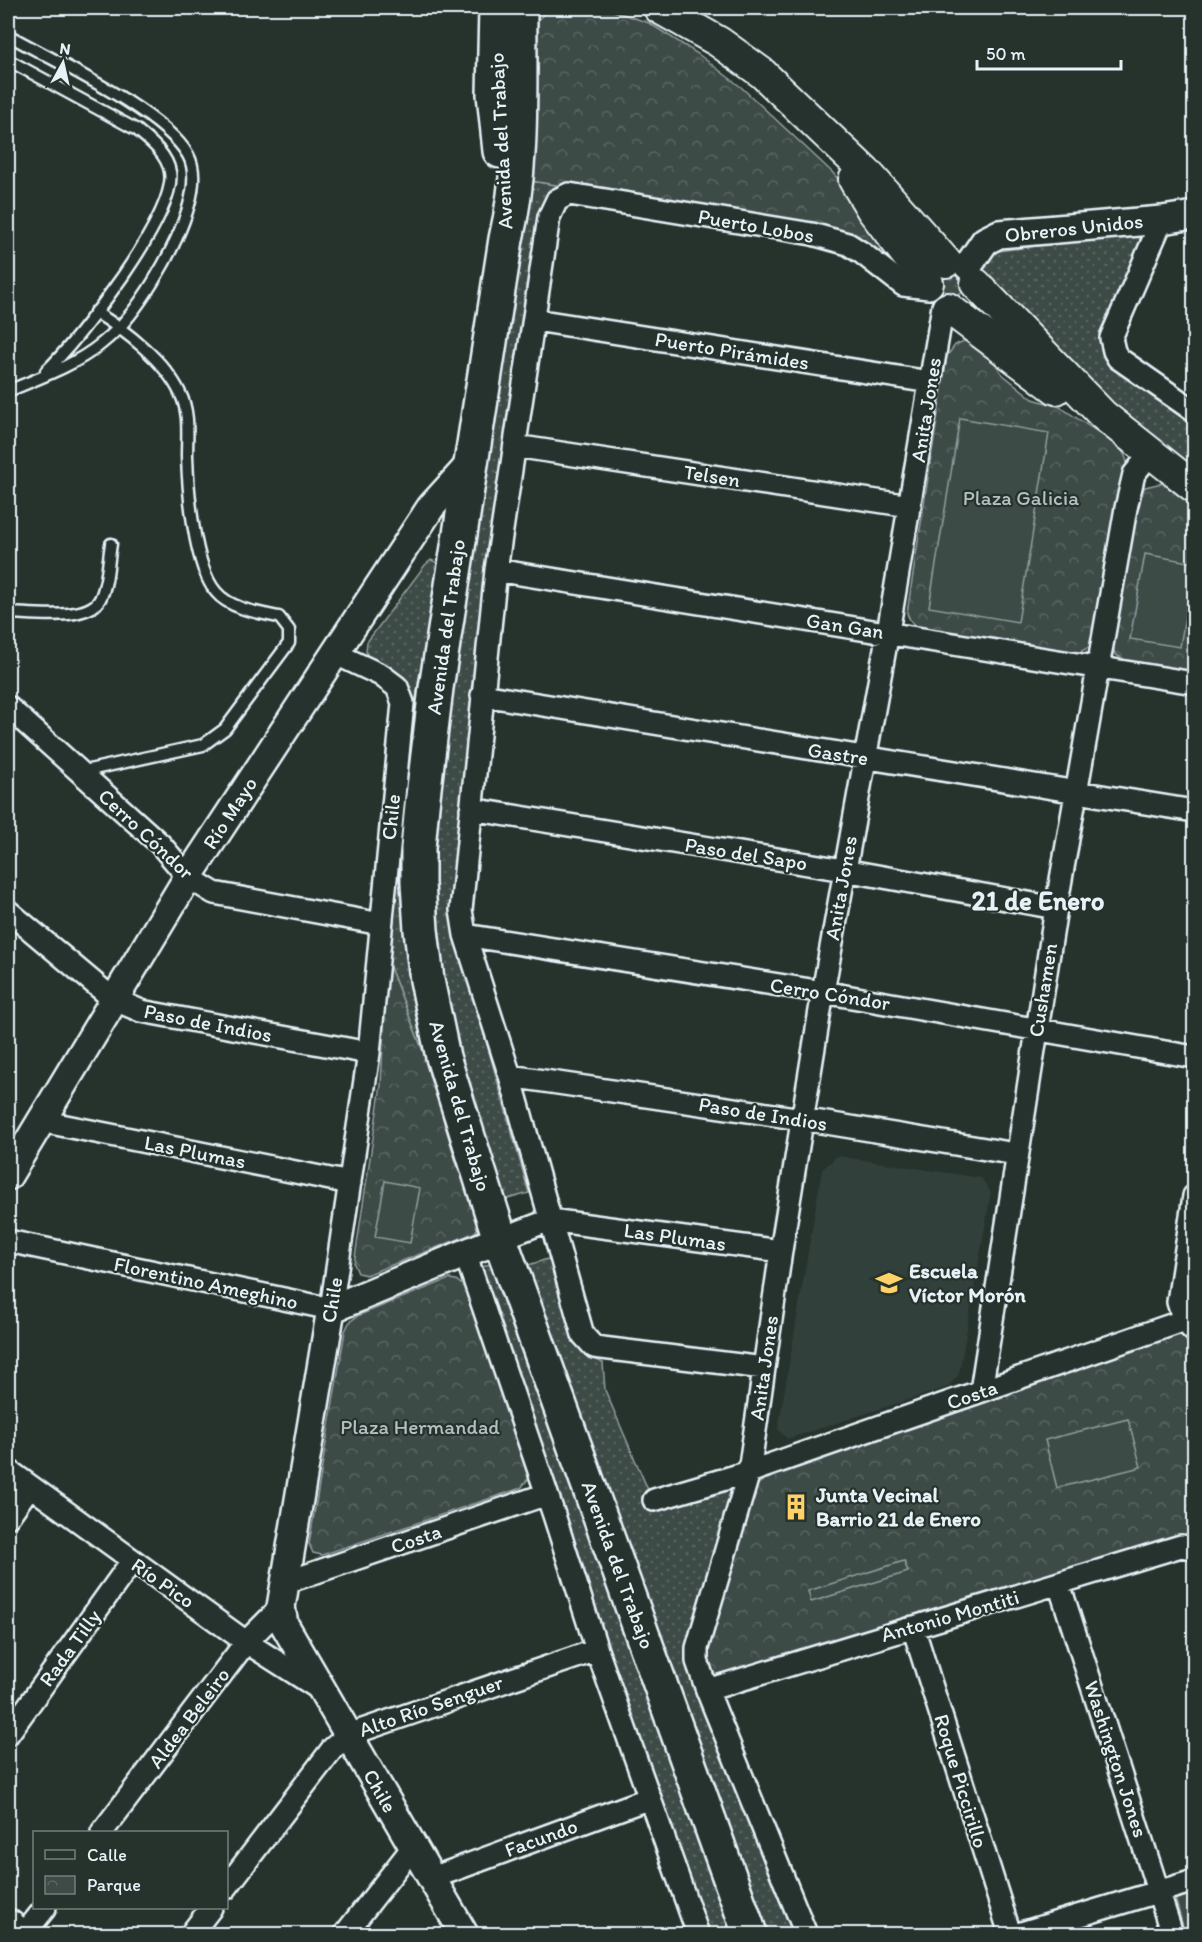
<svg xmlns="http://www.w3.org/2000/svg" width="1202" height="1942" font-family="Itim,sans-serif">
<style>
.built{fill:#333f3a}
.grass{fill:url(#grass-dots);stroke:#939ea0;stroke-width:1.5}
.park{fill:url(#park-crowns);stroke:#939ea0;stroke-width:1.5}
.pitch{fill:#3e4b47;stroke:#939ea0;stroke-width:1.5}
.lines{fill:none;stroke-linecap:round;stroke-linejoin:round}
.service-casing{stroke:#e8f1f8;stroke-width:15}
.minor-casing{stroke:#e8f1f8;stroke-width:26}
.tertiary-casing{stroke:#e8f1f8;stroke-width:32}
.secondary-casing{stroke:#e8f1f8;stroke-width:34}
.primary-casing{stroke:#e8f1f8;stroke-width:38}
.service{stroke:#26332d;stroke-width:10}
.minor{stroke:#26332d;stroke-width:21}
.tertiary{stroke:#26332d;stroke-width:27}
.secondary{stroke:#26332d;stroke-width:30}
.primary{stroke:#26332d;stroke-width:33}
.labels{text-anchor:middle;stroke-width:4.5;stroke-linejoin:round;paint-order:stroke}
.street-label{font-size:21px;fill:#e8f1f8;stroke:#26332d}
.park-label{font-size:21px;fill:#b5bfc3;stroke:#26332d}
.poi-label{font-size:21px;font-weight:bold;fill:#e8f1f8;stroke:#26332d;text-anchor:start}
.district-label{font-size:27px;font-weight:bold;fill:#e8f1f8;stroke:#26332d}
</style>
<defs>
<pattern id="grass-dots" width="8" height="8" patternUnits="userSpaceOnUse" patternTransform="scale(1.5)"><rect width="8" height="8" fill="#3e4b47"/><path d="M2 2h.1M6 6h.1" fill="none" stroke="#5a6562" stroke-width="1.8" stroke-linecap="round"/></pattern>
<pattern id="park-crowns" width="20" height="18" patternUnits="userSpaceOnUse" patternTransform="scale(1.5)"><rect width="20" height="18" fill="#3e4b47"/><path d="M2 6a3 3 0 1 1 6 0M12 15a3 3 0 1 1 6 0" fill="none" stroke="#5a6562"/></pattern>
</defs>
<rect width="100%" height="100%" fill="#26332d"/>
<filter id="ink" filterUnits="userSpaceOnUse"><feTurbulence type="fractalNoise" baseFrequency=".0167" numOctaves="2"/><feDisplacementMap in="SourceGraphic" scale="12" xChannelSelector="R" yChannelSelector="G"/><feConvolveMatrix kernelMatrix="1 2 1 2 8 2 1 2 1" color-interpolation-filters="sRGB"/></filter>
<g filter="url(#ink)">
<path class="built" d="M837,1156l144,22 10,15 -32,181 -11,13 -161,52 -9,-10 44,-259z"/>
<path class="grass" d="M525,180l51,8 -34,24 -58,363 -34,339 79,279 -25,7 -47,-136 -21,-99 -3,-145z
M1133,234l6,3 2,6 -42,90 5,26 90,68v42l-110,-83 -104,-111 3,-11 15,-13z
M938 285a13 13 0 1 1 26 0a13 13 0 1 1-26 0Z
M431,560l5,2 3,8c-20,104 -40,210 -38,317 2,56 13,112 23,167l-37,-94 21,-256 -40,-46 -2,-7 1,-9 58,-77z
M551,1258l29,88 8,10 15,7 2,27 50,116 9,3 71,-24 -39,139 102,310h-32l-241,-668z
M492,1264l91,246 46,136 102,288h-23l-101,-285 -126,-380 5,-4z"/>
<path class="park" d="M549,8h56l44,15 49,31 43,33 92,86 54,68 13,30 -41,-33 -36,-10 -298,-48 5,-134 8,-26z
M966,340l21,11 15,23 31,25 27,8 57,38c9,9 11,17 11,29l-35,171 -15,8 -152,-22c-10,-3 -16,-8 -19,-18l40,-257 8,-11z
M1162,483l32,24v165l-69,-12 -10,-6 -3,-10 29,-150 4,-7z
M387,960l37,94 7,28h5l8,40 15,50 11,15 9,29v11l-5,6 -108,42 -8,-2 -4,-9 27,-179z
M449,1279l7,1 10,8 63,180 -1,11 -7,9 -199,67 -9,-2 -4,-9 36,-213 4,-8 8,-7z
M1177,1334l13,5 4,6v189l-6,-1 -143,47 -332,98 -7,-6 -1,-22 52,-165 18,-13z
M1194,1893v41h-9l-10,-36z"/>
<path class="pitch" d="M960,418l89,15 -31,189 -89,-15z
M1145,554l49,9 -14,84 -50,-8z
M385,1181l35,7 -10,55 -35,-6z
M1128,1419l13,48 -84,21 -12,-48z
M904,1561l4,11 -97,30 -3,-11z"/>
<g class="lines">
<g class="service-casing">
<path id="service" d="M8,35c46,26 155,76 180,120 22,39 -33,129 -58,160 -8,10 -19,21 -29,29 -27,22 -62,34 -93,47
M8,60l129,70c13,11 30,24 33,42 8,42 -93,170 -124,199
M8,613c22,0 80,9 92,-14 8,-15 8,-38 11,-55
M80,772l123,-27 22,-16 64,-86v-13l-10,-13c-20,-4 -49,-8 -63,-25 -22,-25 -28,-102 -29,-136 0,-21 3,-44 -7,-63 -15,-32 -55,-63 -85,-81"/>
</g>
<g class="minor-casing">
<path id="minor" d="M1162,220l-51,118 3,13 4,7 76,53
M535,320l395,62
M515,446l395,60
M496,570l698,113
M482,695l712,116
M8,707l152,137 28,33 26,16 167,31
M471,809l373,61 212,38
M8,911l105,88 28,12 228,42
M465,935l358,57 371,65
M510,1076l292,43 214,35
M41,1121l309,62
M500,1239l50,-19 231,31
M8,1241l323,68 38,-256 34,-350 -6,-16 -16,-12 -45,-21
M465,1253l89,262 43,135 101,284
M1194,1331l-10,-10 -6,-19 16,-106
M764,1368l-170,-21 -11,-12 -73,-259 -45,-141 -4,-25 35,-340 53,-353 8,-17 12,-6 243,40 36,10 14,9 41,32 26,3
M981,1391l75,-483 70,-400 8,-34 17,-21
M8,1470l238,172 75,48
M654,1500l95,-28 445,-155
M8,1517l22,-31
M284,1583l263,-89
M1059,1584l113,350
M913,1627l97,307
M707,1690l474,-144 13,2
M8,1734l124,-173
M102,1832l144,-190 35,-35
M432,1878l218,-80
M226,1888l107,-140 15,-13 249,-85
M24,1934l21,-26
M191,1934l20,-26
M345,1934l68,-87
M806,1934l-99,-244 -10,-29v-13l52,-176 32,-221 42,-259 65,-360 55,-326
M1018,1934l176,-53"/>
</g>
<g class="tertiary-casing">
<path id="tertiary" d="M968,266l17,-25 14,-7 163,-14 32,-5
M8,1176l180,-299 243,-370 40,-44
M8,1923l15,11
M464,1934l-180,-310 -3,-17 50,-298 169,-70"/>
</g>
<g class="secondary-casing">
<path id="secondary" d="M659,8l60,34 43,31 108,103 76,86
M854,180l18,30 56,73
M976,284l127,131 91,72
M948,308l108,81"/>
</g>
<g class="primary-casing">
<path id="primary" d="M496,8l-2,86 6,57
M520,8c-1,77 4,156 -14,231l-70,449 -14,117 -4,43v35l3,47 6,50 16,77 57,182 250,695"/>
</g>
<use href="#service" class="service"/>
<use href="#minor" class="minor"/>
<use href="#tertiary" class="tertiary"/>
<use href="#secondary" class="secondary"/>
<use href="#primary" class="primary"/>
</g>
</g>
<defs>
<g id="school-bare" transform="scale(2.07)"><path d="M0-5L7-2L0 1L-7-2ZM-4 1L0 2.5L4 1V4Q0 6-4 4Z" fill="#ffd166" stroke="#26332d" stroke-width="2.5" paint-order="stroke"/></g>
<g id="building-bare" transform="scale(2.07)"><path d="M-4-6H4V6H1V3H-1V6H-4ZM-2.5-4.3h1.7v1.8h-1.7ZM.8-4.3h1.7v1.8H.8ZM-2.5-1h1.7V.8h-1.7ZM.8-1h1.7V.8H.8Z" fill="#ffd166" stroke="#26332d" stroke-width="2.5" paint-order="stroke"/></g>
</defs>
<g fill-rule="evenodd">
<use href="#school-bare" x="889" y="1283"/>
<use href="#building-bare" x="796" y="1507"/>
</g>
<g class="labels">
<g class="street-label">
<text transform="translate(501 141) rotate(-93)" y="7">Avenida del Trabajo</text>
<text transform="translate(756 226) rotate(10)" y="7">Puerto Lobos</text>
<text transform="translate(1074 228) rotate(-6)" y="7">Obreros Unidos</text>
<text transform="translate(732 351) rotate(9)" y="7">Puerto Pirámides</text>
<text transform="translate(926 410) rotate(-81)" y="7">Anita Jones</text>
<text transform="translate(712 476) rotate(9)" y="7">Telsen</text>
<text transform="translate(845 626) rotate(9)" y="7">Gan Gan</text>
<text transform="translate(446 627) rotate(-82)" y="7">Avenida del Trabajo</text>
<text transform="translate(838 754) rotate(9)" y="7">Gastre</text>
<text transform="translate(230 813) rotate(-57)" y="7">Río Mayo</text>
<text transform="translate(391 817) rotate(-84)" y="7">Chile</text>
<text transform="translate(146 834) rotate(43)" y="7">Cerro Cóndor</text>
<text transform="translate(746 854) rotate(9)" y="7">Paso del Sapo</text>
<text transform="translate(841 888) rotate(-80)" y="7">Anita Jones</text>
<text transform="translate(1043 990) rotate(-81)" y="7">Cushamen</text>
<text transform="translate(830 994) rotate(9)" y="7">Cerro Cóndor</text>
<text transform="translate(208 1023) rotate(11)" y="7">Paso de Indios</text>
<text transform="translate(460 1106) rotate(74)" y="7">Avenida del Trabajo</text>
<text transform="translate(763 1114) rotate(9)" y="7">Paso de Indios</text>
<text transform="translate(195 1152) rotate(11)" y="7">Las Plumas</text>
<text transform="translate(675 1237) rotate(8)" y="7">Las Plumas</text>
<text transform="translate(206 1283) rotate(12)" y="7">Florentino Ameghino</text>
<text transform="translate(332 1300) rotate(-81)" y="7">Chile</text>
<text transform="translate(764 1368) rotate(-82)" y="7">Anita Jones</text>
<text transform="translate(972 1395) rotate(-19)" y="7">Costa</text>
<text transform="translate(416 1539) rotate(-19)" y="7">Costa</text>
<text transform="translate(618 1565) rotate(70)" y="7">Avenida del Trabajo</text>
<text transform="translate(163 1583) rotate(35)" y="7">Río Pico</text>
<text transform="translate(950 1616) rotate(-16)" y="7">Antonio Montiti</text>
<text transform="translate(70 1648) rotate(-54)" y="7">Rada Tilly</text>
<text transform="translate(431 1706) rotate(-19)" y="7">Alto Río Senguer</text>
<text transform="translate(189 1718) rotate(-53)" y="7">Aldea Beleiro</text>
<text transform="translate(1116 1759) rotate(72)" y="7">Washington Jones</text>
<text transform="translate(961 1781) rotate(73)" y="7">Roque Piccirillo</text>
<text transform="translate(380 1791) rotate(60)" y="7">Chile</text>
<text transform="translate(541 1838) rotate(-20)" y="7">Facundo</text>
</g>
<g class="park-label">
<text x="1021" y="505">Plaza Galicia</text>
<text x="420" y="1434">Plaza Hermandad</text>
</g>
<g class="poi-label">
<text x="909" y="1278">Escuela<tspan x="909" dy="24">Víctor Morón</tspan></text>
<text x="816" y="1502">Junta Vecinal<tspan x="816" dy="24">Barrio 21 de Enero</tspan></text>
</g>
<g class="district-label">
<text x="1038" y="910">21 de Enero</text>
</g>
</g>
<rect width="1202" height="1942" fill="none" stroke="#26332d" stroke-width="30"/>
<rect x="15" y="15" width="1172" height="1912" fill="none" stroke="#e8f1f8" stroke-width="2" filter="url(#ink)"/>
<rect x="33" y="1831" width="195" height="78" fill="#26332d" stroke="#747f7e" stroke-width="1.5"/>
<rect x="45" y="1850" width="30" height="9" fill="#26332d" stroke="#747f7e" stroke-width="1.5"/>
<text x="87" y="1861" font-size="18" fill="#e8f1f8">Calle</text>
<rect x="45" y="1876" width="30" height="18" fill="url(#park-crowns)" stroke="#747f7e" stroke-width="1.5"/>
<text x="87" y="1891" font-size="18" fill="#e8f1f8">Parque</text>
<g transform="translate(63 63) rotate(8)" stroke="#26332d" stroke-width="4.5" paint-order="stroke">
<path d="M0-4.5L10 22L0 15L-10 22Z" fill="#e8f1f8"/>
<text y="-9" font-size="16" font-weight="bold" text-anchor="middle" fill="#e8f1f8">N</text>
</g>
<path d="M977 60v9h144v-9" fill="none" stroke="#e8f1f8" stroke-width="3"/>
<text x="986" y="60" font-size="18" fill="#e8f1f8" stroke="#26332d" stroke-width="4.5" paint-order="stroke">50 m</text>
</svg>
